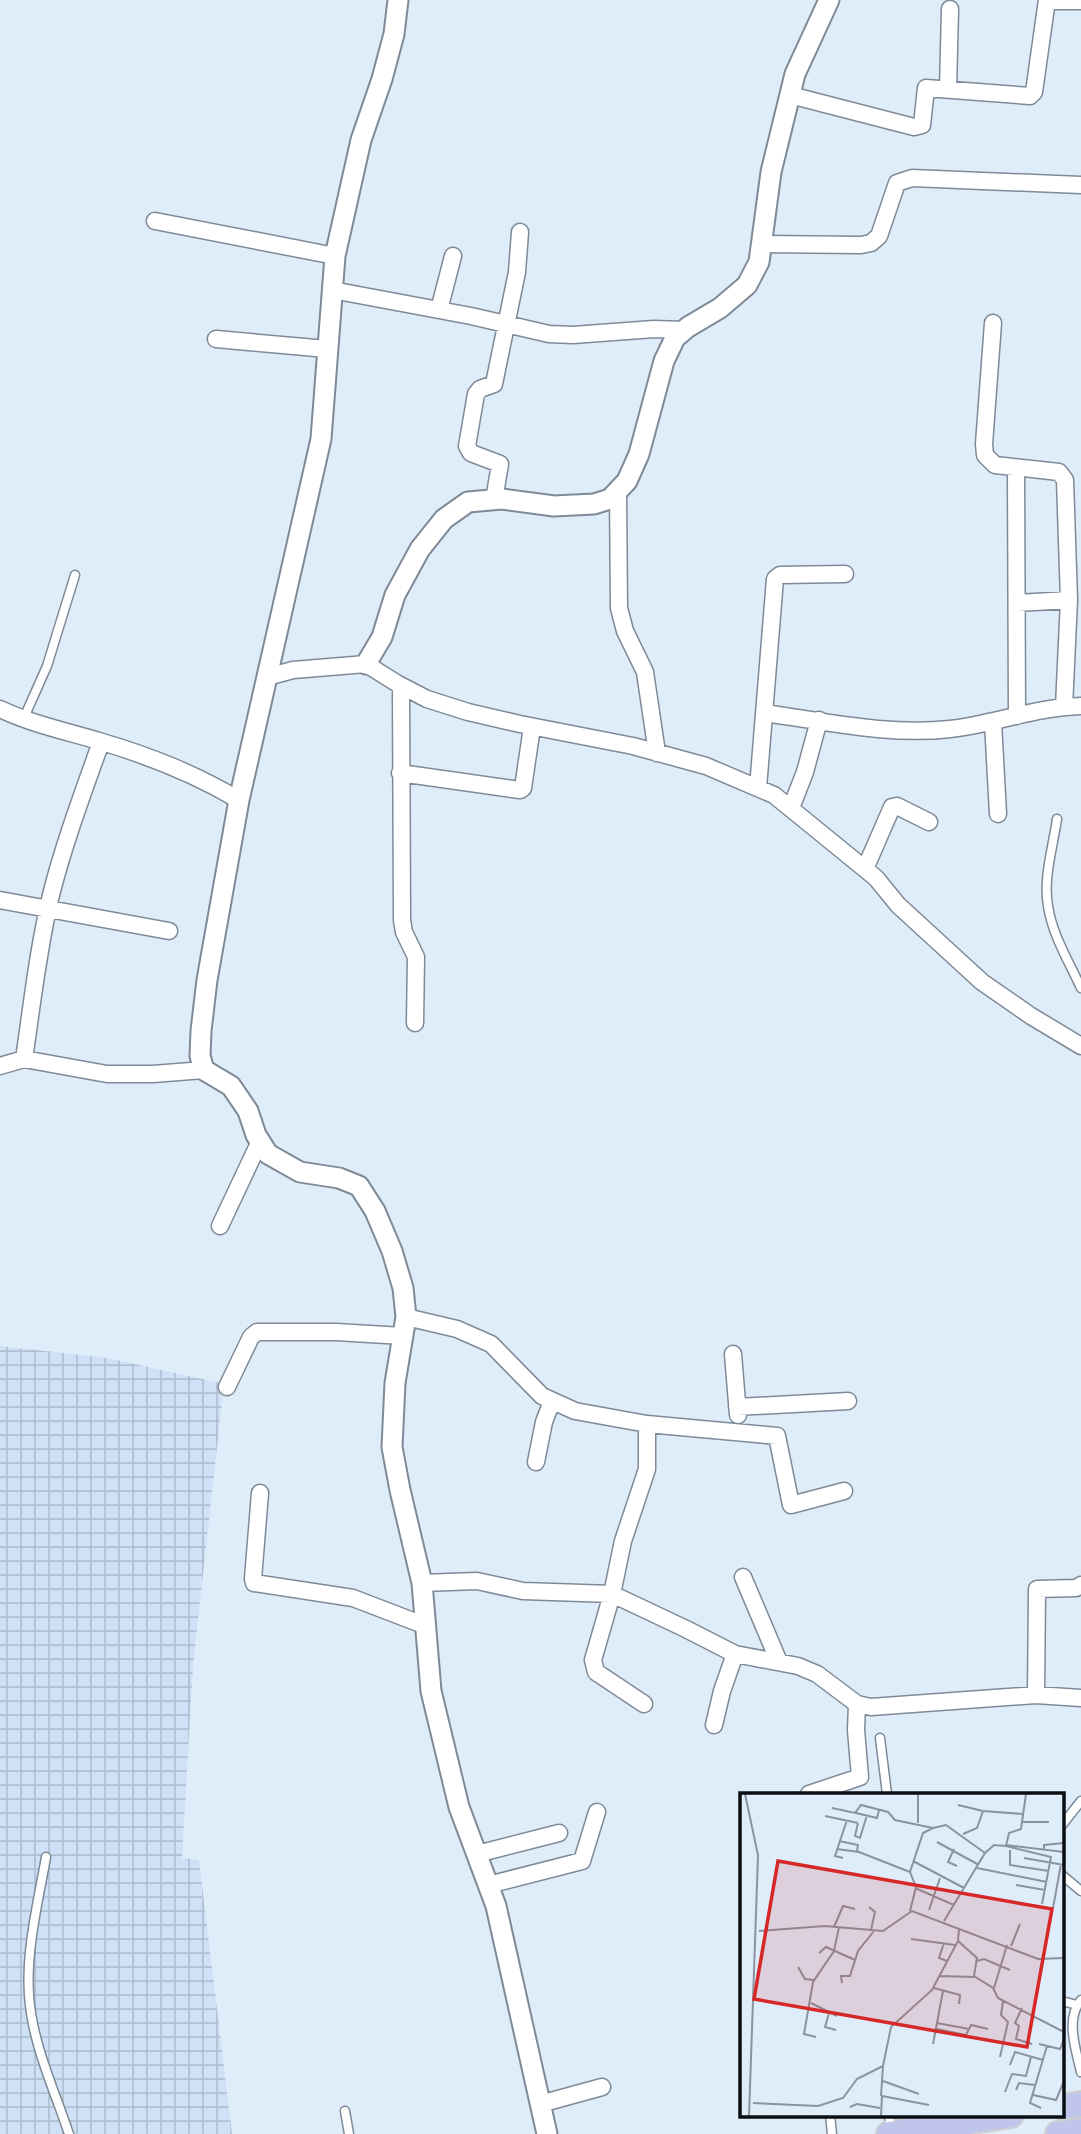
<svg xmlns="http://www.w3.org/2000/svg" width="1081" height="2134" font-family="Roboto,sans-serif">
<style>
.industrial{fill:url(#industrial-grid)}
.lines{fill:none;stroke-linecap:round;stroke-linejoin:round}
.service-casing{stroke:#7e8a97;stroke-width:11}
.minor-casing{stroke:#7e8a97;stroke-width:19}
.tertiary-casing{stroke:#7e8a97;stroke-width:23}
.primary-casing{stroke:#cecfd0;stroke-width:28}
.service{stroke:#fff;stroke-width:8}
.minor{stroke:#fff;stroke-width:16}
.tertiary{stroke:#fff;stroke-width:19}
.primary{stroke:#bfc5eb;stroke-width:24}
.inset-road{fill:none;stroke:#8a949e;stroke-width:2}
.view{fill:#d62828;fill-opacity:0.15;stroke:#d62828;stroke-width:3.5}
.inset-edge{fill:none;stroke:#0a0e13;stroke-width:3.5}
</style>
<defs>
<pattern id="industrial-grid" width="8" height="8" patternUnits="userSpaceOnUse" patternTransform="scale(1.75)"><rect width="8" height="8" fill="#cee1f6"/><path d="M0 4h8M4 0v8" fill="none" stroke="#b0c0d2"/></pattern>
</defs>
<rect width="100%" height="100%" fill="#dfedfb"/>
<path class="industrial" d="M0,1346l108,12 116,26 -31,281 -11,193 17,2 33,274h-232z"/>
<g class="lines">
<g class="service-casing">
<path id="service" d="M23,720l24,-54 28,-91
M1057,819c-4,28 -14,59 -9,87 4,28 21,56 33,82
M880,1738l7,56
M1062,1825l19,-24
M46,1857c-8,46 -20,92 -17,138 3,48 25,94 40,139
M1062,1875l19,16
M1081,2000c-16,19 -5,50 0,72
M1062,2001l15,4
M345,2111l4,23
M830,2115l2,19
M889,2115l2,16"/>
</g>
<g class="minor-casing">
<path id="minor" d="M1047,1h34
M948,89l2,-80
M790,95l124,32 8,-2 4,-37 104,8 4,-4 13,-92
M155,221l180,35
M762,244l99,1 10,-2 8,-7 18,-53 15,-5 169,7
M332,290l139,26 78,18 24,1 81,-6 30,1
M439,310l14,-54
M993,323l-9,121 1,11 10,10 64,7 6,8 4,120 -5,107
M216,339l111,10
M1016,468l1,248
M618,491l1,117 6,23 20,41 12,81
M494,500l6,-36 -29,-11 -4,-7 9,-52 4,-5 14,-5 23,-112 3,-40
M1017,603l52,-3
M267,677l26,-7 73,-6 32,20 29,15 41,13 52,12 113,22 73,20 68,29 102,83 22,27 84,77 49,34 50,30
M401,686l1,234 2,12 12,25 -1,66
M0,709c32,15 65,22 99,32 51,15 94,32 140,59
M764,713c60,8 125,23 186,16 44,-5 86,-22 131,-23
M993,722l5,92
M400,773l120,17 3,-2 9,-61
M758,788l17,-209 5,-4 65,-1
M791,808l14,-36 14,-52
M865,869l27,-62 5,-1 32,16
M0,900l169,31
M24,1059c8,-54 14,-110 27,-164 13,-52 32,-102 50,-153
M0,1066l24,-7 83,15h46l51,-4
M220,1226l40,-85
M406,1317l51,12 34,15 51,52 33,15 72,13 130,12 14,69 53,-14
M733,1354l5,61
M227,1387l24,-50 6,-5h79l67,4
M737,1407l111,-6
M536,1462l8,-40 8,-21
M260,1493l-7,86 1,4 99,15 73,28
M743,1577l36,85
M422,1583l55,-2 46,10 89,3 74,35 49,25 63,12 19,8 40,30 14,3 165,-12 45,3
M1036,1695l1,-106 39,-1 5,-3
M644,1704l-48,-32 -3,-12 19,-66 11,-53 24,-72v-45
M714,1725l8,-34 13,-37
M809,1794l51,-17 -4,-47 1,-26
M477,1854l82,-21
M488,1885l94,-24 15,-49
M540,2104l62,-17"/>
</g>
<g class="tertiary-casing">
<path id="tertiary" d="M398,0l-4,34 -12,45 -21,61 -26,116 -14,183 -82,361 -32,180 -6,51 -1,25 4,14 27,16 17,25 8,24 12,19 32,18 39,6 20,8 16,25 17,40 11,37 3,29 -11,66 -3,64 8,43 22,93 9,108 28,116 37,99 51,228
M366,664l16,-27 13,-42 25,-46 24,-30 24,-17 34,-3 52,7 40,-2 16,-5 17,-18 12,-27 25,-93 11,-23 13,-11 32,-19 27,-23 12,-23 12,-90 24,-98 34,-74"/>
</g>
<g class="primary-casing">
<path id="primary" d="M1062,2107l19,-3
M889,2134l122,-19
M1058,2134l23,-3"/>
</g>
<use href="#service" class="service"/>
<use href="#minor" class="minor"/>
<use href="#tertiary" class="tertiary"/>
<use href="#primary" class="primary"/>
</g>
<g transform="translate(740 1793)">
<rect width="324" height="324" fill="#dfedfb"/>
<path class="inset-road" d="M5,1l13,61 -9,261M286,1l-5,35 -12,4 -3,13 45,11 -9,47M218,12l25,6M92,15l23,5 6,-8 27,7 7,8 38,8 13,-3 39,28M116,20l21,5 2,-8M85,23l33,7M283,29h26M118,30l-3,13 5,2 7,-23M178,30v-29M223,41l14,-6 6,-17 40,3M99,48l19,4 -1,6M197,49l42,23M266,52l58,7M97,56l22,3 51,20M214,56l-6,13 9,4M270,57v15l39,6M304,58v-6l20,-2M103,65l-8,-2 12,-36M284,65l40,7M173,68l51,27M237,75l70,14M276,92l29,5M175,95l39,17M129,114l6,5 -4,18M313,115l8,-44M189,117l11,-32M170,118l6,-24 -6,-15 13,-39 10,-5M204,128l41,-68 9,-8 12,1M94,134l9,-21 12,3M19,138l66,-5 58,5 29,-20 126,48 26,-1M171,146l44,6M218,148l19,17 -3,18 19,12 5,10 66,34M204,150l-5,15 8,3M271,153l9,-22M79,160l7,-6 29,13M237,168l7,-2 26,11M58,174l7,12 9,1M200,183l34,1M102,190l-1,-7h9l8,-25 16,-20M194,195l26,7 -1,9M254,195l13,-43M71,210l26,13M282,215l-7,15 4,3 -3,13 16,5M89,220l-4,14 11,3M197,230l32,6M197,236l29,6 5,-10 17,4M76,244l-12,-3 9,-52 21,-31 5,-24M193,251l10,-53M299,251l21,5 4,-10M260,264l8,-35 -7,-7 2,-14M270,272l5,-13 28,8M143,288l36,13M276,297l3,-7 16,2M265,299l7,-18 14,2 5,-19M293,302l23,5 8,-19M141,303l2,-30M13,310l65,3 25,-8 14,-19 26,-13 8,-39 41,-37 26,-49 1,-13M110,314l7,-3 23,4M301,315l-11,-5 17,-57M141,323l1,-20 47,9"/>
<path class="view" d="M38,68l274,48 -25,138 -273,-48z"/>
<rect width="324" height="324" class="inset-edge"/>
</g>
</svg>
